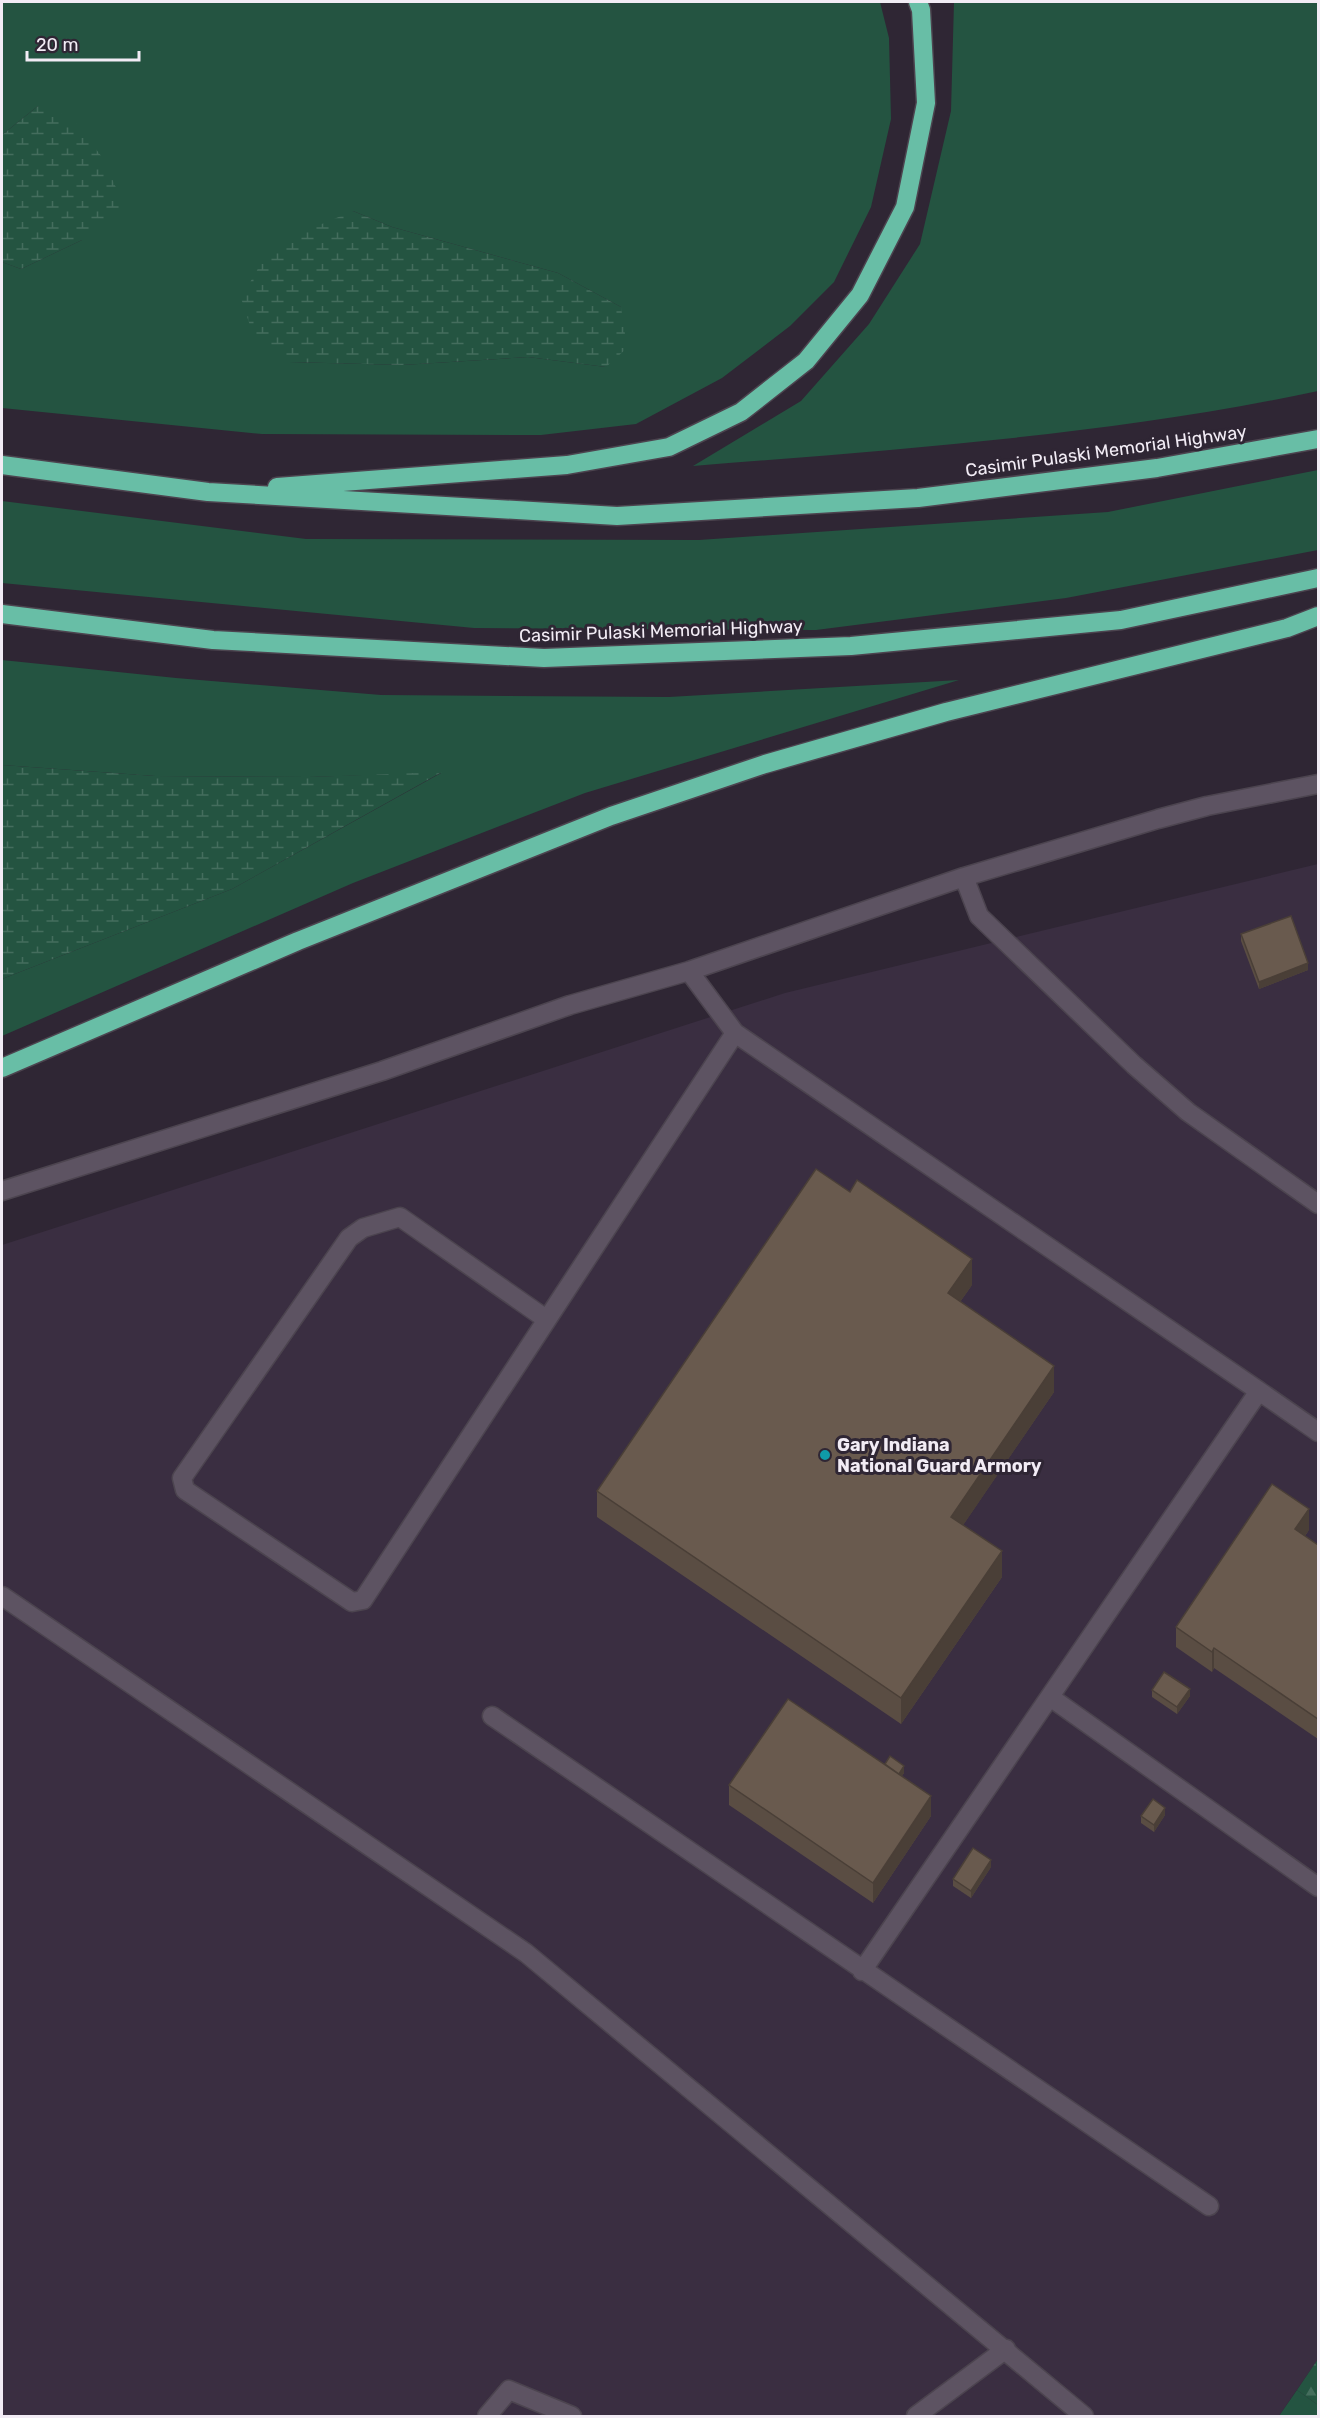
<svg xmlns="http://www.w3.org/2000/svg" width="1320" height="2418" font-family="Rubik,sans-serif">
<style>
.built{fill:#3a2e41}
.green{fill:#245441;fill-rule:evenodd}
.forest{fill:url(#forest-firs)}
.wetland{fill:url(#wetland-marsh)}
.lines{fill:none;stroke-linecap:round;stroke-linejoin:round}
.minor-casing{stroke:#4c444f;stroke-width:21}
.highway-casing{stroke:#4c444f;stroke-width:21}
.minor{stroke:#5d5362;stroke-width:18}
.highway{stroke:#68bea6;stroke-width:18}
.wall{fill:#5a4d43}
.shaded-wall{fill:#4a3f37}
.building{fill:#695a4e;stroke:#4a3f37;stroke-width:1.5}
.culture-dot{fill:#0f9aa8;stroke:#2f2634;stroke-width:2}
.labels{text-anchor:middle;stroke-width:6;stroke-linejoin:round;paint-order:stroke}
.street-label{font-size:18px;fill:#f2ecf5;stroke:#2f2634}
.poi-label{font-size:18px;font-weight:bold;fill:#f2ecf5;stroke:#2f2634;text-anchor:start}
</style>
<defs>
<pattern id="forest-firs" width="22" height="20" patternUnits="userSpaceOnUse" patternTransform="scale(1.5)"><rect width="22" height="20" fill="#245441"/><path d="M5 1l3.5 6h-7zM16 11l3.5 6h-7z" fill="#446d5d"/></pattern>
<pattern id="wetland-marsh" width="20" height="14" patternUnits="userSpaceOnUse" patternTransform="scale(1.5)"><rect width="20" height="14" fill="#245441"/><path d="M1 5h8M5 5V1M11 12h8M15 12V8" fill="none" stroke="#446d5d"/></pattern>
</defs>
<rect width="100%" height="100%" fill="#2f2634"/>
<path class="built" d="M1318,864v1495l-39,57h-1277v-1171l783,-252z"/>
<path class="green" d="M4,2h876l9,36 2,81 -20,88 -37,75 -44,44 -68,52 -86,46 -95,11 -279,-1 -260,-26v-146l19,7 61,-29 -44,-134 -36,29v-132zM353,211l39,16 166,46 63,34 -15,60 -78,-10 -126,8 -112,-3z
M954,2h364v389c-206,44 -416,58 -625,75l108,-65 68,-77 51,-80 31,-133z
M1318,470v80l-252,48 -250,32 -342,-2 -472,-45v-82l304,38 393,1 409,-28z
M2,660l174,18 205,17 288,2 290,-17 -374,113 -232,90 -351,153v-57l230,-90 209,-116 -132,4 -154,-1 -153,-11z
M1297,2390l21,15v11h-39z"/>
<path class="forest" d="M1318,2359v46l-21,-15z"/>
<path class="wetland" d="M38,106l33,11 31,40 22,48 -42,35 -61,29 -19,-7v-127z
M353,211l39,16 166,46 63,34 6,41 -21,19 -78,-10 -126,8 -112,-3 -35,-21 -14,-43 19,-33 45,-34z
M2,765l153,11 154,1 133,-5 -210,117 -230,90z"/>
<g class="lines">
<g class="minor-casing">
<path id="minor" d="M964,877l15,39 155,149 54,47 130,92
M735,1033l524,358 -397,580
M2,1191l380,-120 188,-66 119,-34 275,-94 194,-58 49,-13 111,-22
M546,1319l-146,-102 -37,11 -14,10 -167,240 3,12 167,112 11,-2 372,-567 -46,-62
M1259,1391l59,41
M2,1596l524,357 558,463
M1050,1697l268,190
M492,1716l717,490
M487,2416l22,-26 63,26
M916,2416l90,-67"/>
</g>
<g class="highway-casing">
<path id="highway" d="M2,465l206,27 409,24 301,-18 239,-30 161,-29
M277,487l290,-22 102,-18 72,-35 65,-51 54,-66 45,-88 21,-104 -5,-93 -3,-8
M2,614l211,26 331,18 307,-12 270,-26 197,-42
M2,1068l296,-127 313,-125 154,-52 181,-52 341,-84 31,-12"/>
</g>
<use href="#minor" class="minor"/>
<use href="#highway" class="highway"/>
</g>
<path class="wall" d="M1241,934l67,36 -49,19 -18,-48z
M972,1285l-12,17 94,90 -91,133 39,52 -101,147 -304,-207v-26z
M1309,1530l-4,6 13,9v194l-104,-71 -2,4 -36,-25v-20z
M1152,1690l38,6 -13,18 -25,-17z
M885,1764l19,9 -2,3 29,40 -58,87 -144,-98v-20z
M1165,1815l-11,17 -13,-9v-7z
M991,1867l-20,31 -18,-12v-7z"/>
<path class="shaded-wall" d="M1308,963v7l-49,19v-7z
M972,1259v26l-24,34v-26z
M1054,1366v26l-103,151v-26z
M1309,1509v21l-14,20v-21z
M1002,1551v26l-101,147v-26z
M1214,1648v20l-2,4v-20z
M1190,1689v7l-13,18v-7z
M904,1766v7l-9,13v-7z
M931,1796v20l-58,87v-20z
M1165,1808v7l-11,17v-7z
M991,1860v7l-20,31v-7z"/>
<path class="building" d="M1291,916l17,47 -49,19 -18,-48z
M816,1169l34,23 7,-12 115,79 -24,34 106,73 -103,151 51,34 -101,147 -304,-207z
M1272,1484l37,25 -14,20 23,16v174l-104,-71 -2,4 -36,-25z
M1164,1672l26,17 -13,18 -25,-17z
M788,1699l143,97 -58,87 -144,-98z
M890,1756l14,10 -5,8 -14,-10z
M1153,1799l12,9 -11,17 -13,-9z
M973,1848l18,12 -20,31 -18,-12z"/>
<circle class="culture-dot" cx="825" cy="1455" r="6"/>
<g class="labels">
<g class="street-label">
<text transform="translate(1106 451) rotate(-8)" y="6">Casimir Pulaski Memorial Highway</text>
<text transform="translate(661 631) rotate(-2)" y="6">Casimir Pulaski Memorial Highway</text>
</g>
<g class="poi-label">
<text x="837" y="1451">Gary Indiana<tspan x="837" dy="21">National Guard Armory</tspan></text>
</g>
</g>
<rect width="1320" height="2418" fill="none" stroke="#f2ecf5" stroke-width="6"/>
<path d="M27 51v9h112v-9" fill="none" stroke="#f2ecf5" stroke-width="3"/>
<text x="36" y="51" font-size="18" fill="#f2ecf5" stroke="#2f2634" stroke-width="4.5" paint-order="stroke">20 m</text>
</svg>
